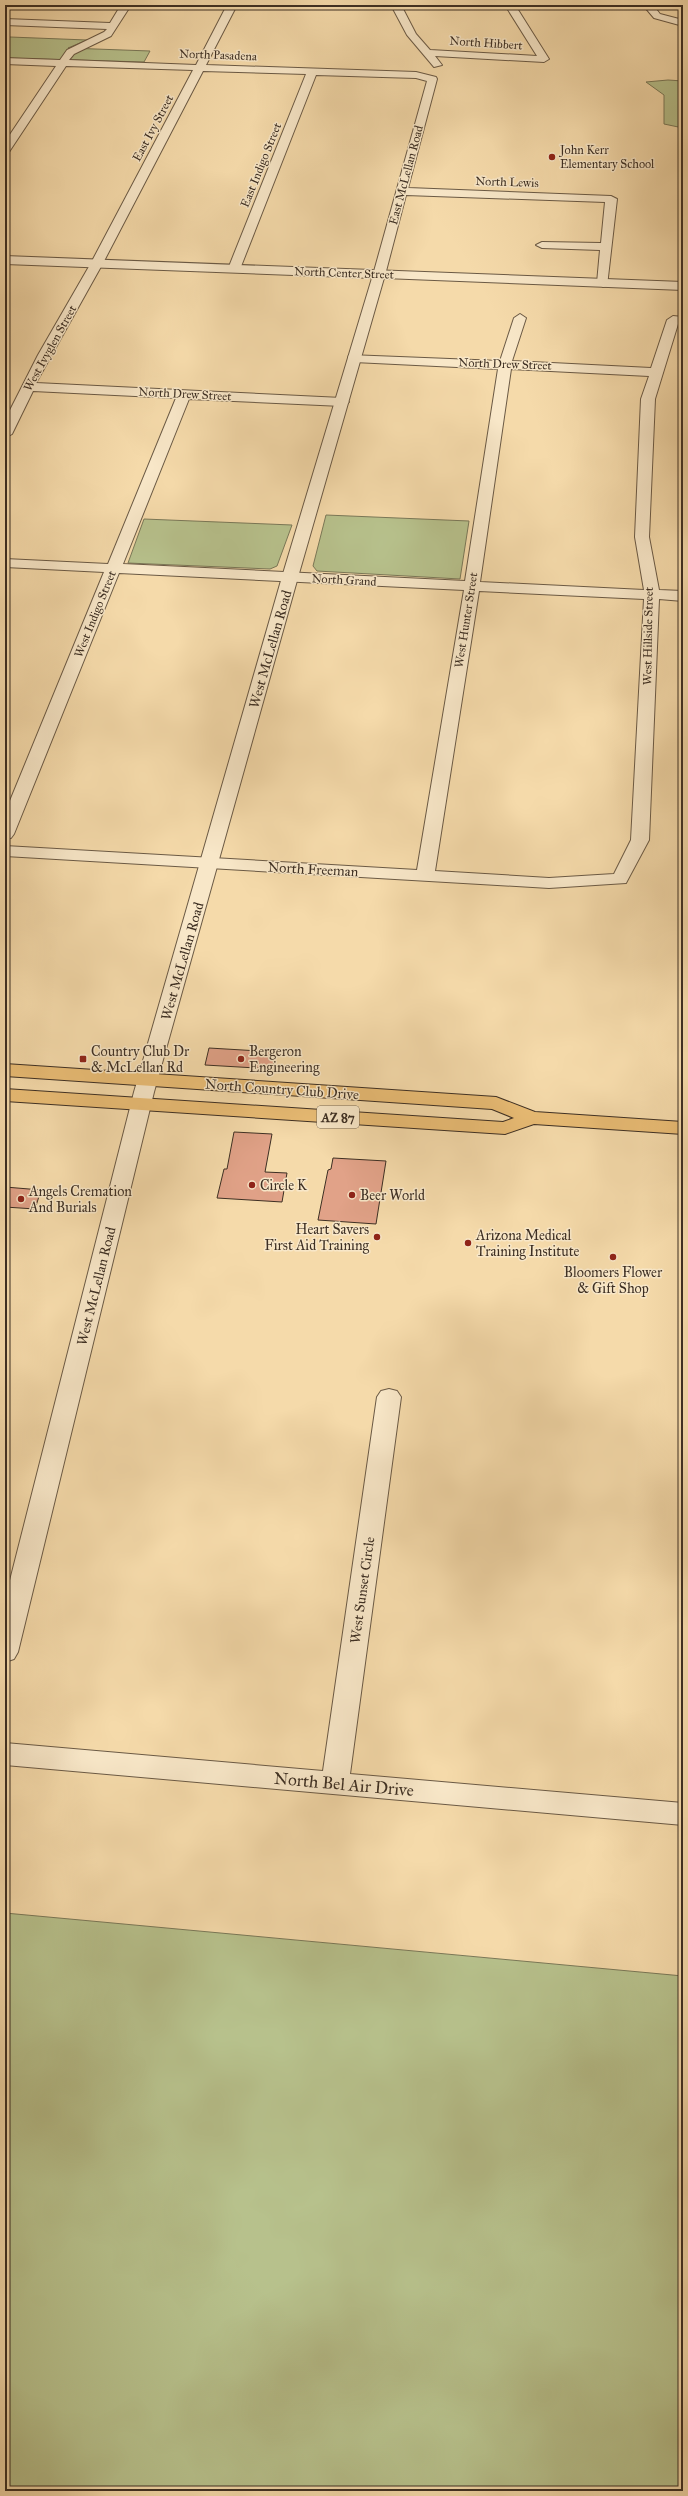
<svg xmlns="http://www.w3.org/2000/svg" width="688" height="2496" font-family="'IM FELL Great Primer',serif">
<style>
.green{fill:#b7c18c;stroke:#7a7858}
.building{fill:#e1a288;stroke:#3d2f23}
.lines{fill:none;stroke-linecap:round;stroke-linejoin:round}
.minor-casing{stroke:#6b5a45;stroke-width:2}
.tertiary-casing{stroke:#6b5a45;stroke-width:2}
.primary-casing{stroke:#3d2f23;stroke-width:2}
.minor{fill:#f8e7c8;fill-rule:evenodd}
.tertiary{fill:#f8e7c8;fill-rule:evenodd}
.primary{fill:#eabd75;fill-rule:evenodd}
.poi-dot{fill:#8f2418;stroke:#f8e7c8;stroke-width:1.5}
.labels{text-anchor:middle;stroke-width:3;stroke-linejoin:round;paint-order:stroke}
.far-street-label{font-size:12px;fill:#3d2f23;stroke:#f8e7c8}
.far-poi-label{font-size:12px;fill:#3d2f23;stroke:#f8e7c8;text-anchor:start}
.shield{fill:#f8e7c8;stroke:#756654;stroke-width:1}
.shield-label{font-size:13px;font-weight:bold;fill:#3d2f23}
.street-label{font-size:14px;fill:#3d2f23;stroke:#f8e7c8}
.poi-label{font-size:14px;fill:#3d2f23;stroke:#f8e7c8;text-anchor:start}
.near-street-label{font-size:17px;fill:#3d2f23;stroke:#f8e7c8}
</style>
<rect width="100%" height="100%" fill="#f5daaa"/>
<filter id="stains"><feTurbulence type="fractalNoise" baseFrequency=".005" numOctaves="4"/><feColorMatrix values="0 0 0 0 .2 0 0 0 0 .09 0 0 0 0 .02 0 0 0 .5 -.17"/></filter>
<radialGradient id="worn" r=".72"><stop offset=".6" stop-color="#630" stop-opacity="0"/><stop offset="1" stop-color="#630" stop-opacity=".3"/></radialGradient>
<path class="green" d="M10,37l77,3 -19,8 82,3 -6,11 -139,-4v-15z
M668,80l15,1v47l-19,-4v-29l-18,-13z
M326,515l143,6 -9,58 -143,-8 -4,-5z
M144,519l148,6 -15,41 -7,3 -142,-6z
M5,1913l678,63v515h-678z"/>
<path class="building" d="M209,1048l67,4 -3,17 -68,-4z
M234,1132l38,2 -7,38 22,1 -5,29 -65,-4 7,-29h3z
M333,1158l53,3 -10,63 -58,-4 10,-50 3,-1z
M5,1187l36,3 -6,19 -30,-2z"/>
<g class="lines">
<g class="minor-casing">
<path id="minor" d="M121,5h10l-20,31 -37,18 -5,6 127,5 31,-60h10l-31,60 210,7 20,5 1,2 -29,109 203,8 6,3 -10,87 -4,1 -6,-4 3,-33 -58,-2 -6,-3 6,-3 59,1 4,-41 -199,-7 -21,80 -2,3h-8l-2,-3 54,-194 -11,-3 -100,-3 -76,194 -2,3h-8l-2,-3 78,-195 -103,-3 -100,192 -67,120 306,15 7,4 -7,4 -153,-7 -66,165 342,17 33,-212 -144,-7 -6,-4 1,-3 151,6 14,-43 6,-4 6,4 -14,43 139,7 16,-48 6,-4 10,1v8l-5,-1 -23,75 -6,138 10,53 24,1v10l-24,-2 -10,241 -23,43 -77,5 -544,-32v-10l412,24 47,-280 -345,-17 -105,261 -3,4 -6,1v-26l99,-241 -99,-5v-8l103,5 68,-166 -143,-7 -21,43 -7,4v-18l33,-65 53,-92 102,-193 -127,-4 -57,86 -4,1v-11l51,-76 -51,-2v-6l55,2 7,-10 37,-18 3,-3 -102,-4v-6l105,4zM511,369l138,7 -8,23 -6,138 9,53 -164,-8zM479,591l165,8 -13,241 -17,34 -65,4 -114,-7z
M391,5h10l15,29 14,16 107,6 -32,-51h10l34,54 -5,3 -109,-6 7,9 -8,2 -27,-32z
M643,5h10l7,9 23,6v6l-29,-8z
M389,1389l8,2 4,6 -51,377 333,29v22l-678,-60v-22l318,28 54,-374 4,-6z"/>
</g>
<g class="tertiary-casing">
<path id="tertiary" d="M5,256l678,26v8l-299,-12 -86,299 -144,515 -136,560 -4,7 -9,3v-62l129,-508 148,-515 90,-299 -367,-14z"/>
</g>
<g class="primary-casing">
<path id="primary" d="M5,1064l491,33 39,15 148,10v12l-149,-10 -29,10 -500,-33v-12l498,33 11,-4 -22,-9 -487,-33z"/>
</g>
<use href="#minor" class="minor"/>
<use href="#tertiary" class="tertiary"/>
<use href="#primary" class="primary"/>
</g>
<g class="poi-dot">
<circle cx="552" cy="157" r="4"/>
<rect x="79" y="1055" width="8" height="8" rx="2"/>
<circle cx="241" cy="1059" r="4"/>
<circle cx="252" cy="1185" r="4"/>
<circle cx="352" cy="1195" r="4"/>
<circle cx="21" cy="1199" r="4"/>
<circle cx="377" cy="1237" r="4"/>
<circle cx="468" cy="1243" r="4"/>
<circle cx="613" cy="1257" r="4"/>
</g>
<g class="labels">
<g class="far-street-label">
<text transform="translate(486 43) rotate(4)" y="4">North Hibbert</text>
<text transform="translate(218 55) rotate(2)" y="4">North Pasadena</text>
<text transform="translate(153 128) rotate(-62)" y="4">East Ivy Street</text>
<text transform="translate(261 165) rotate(-68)" y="4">East Indigo Street</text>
<text transform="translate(406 175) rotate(-75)" y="4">East McLellan Road</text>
<text transform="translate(507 182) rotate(2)" y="4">North Lewis</text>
<text transform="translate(344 273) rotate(2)" y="4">North Center Street</text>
<text transform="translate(50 348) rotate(-61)" y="4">West Ivyglen Street</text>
<text transform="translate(505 364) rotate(2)" y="4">North Drew Street</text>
<text transform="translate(185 394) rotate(3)" y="4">North Drew Street</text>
<text transform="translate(344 580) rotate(3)" y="4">North Grand</text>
<text transform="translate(95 614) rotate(-68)" y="4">West Indigo Street</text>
<text transform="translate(466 620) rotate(-81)" y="4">West Hunter Street</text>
<text transform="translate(648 636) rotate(-89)" y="4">West Hillside Street</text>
</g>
<g class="far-poi-label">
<text x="560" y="154">John Kerr<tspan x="560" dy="14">Elementary School</tspan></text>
</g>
<rect class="shield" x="317" y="1106" width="42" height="22" rx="3"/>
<g class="shield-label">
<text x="338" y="1122">AZ 87</text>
</g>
<g class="street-label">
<text transform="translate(270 649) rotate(-74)" y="5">West McLellan Road</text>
<text transform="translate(313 869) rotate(3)" y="5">North Freeman</text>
<text transform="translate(182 961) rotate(-74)" y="5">West McLellan Road</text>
<text transform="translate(282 1089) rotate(4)" y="5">North Country Club Drive</text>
<text transform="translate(96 1286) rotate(-76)" y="5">West McLellan Road</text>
<text transform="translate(362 1590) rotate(-82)" y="5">West Sunset Circle</text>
</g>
<g class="poi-label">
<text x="91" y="1056">Country Club Dr<tspan x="91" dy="16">&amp; McLellan Rd</tspan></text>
<text x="249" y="1056">Bergeron<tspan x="249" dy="16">Engineering</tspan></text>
<text x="260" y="1190">Circle K</text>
<text x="29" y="1196">Angels Cremation<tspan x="29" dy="16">And Burials</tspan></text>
<text x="360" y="1200">Beer World</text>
<text x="369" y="1234" text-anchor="end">Heart Savers<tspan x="369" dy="16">First Aid Training</tspan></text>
<text x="476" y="1240">Arizona Medical<tspan x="476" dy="16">Training Institute</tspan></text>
<text x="613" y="1277" text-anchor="middle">Bloomers Flower<tspan x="613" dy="16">&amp; Gift Shop</tspan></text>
</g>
<g class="near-street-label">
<text transform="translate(344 1784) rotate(5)" y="6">North Bel Air Drive</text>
</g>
</g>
<rect width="688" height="2496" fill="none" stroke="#f5daaa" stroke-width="20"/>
<rect x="6" y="6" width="676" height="2484" fill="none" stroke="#3d2f23" stroke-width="2"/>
<rect x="10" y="10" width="668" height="2476" fill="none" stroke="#3d2f23"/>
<rect width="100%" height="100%" filter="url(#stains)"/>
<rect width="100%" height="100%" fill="url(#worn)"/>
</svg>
